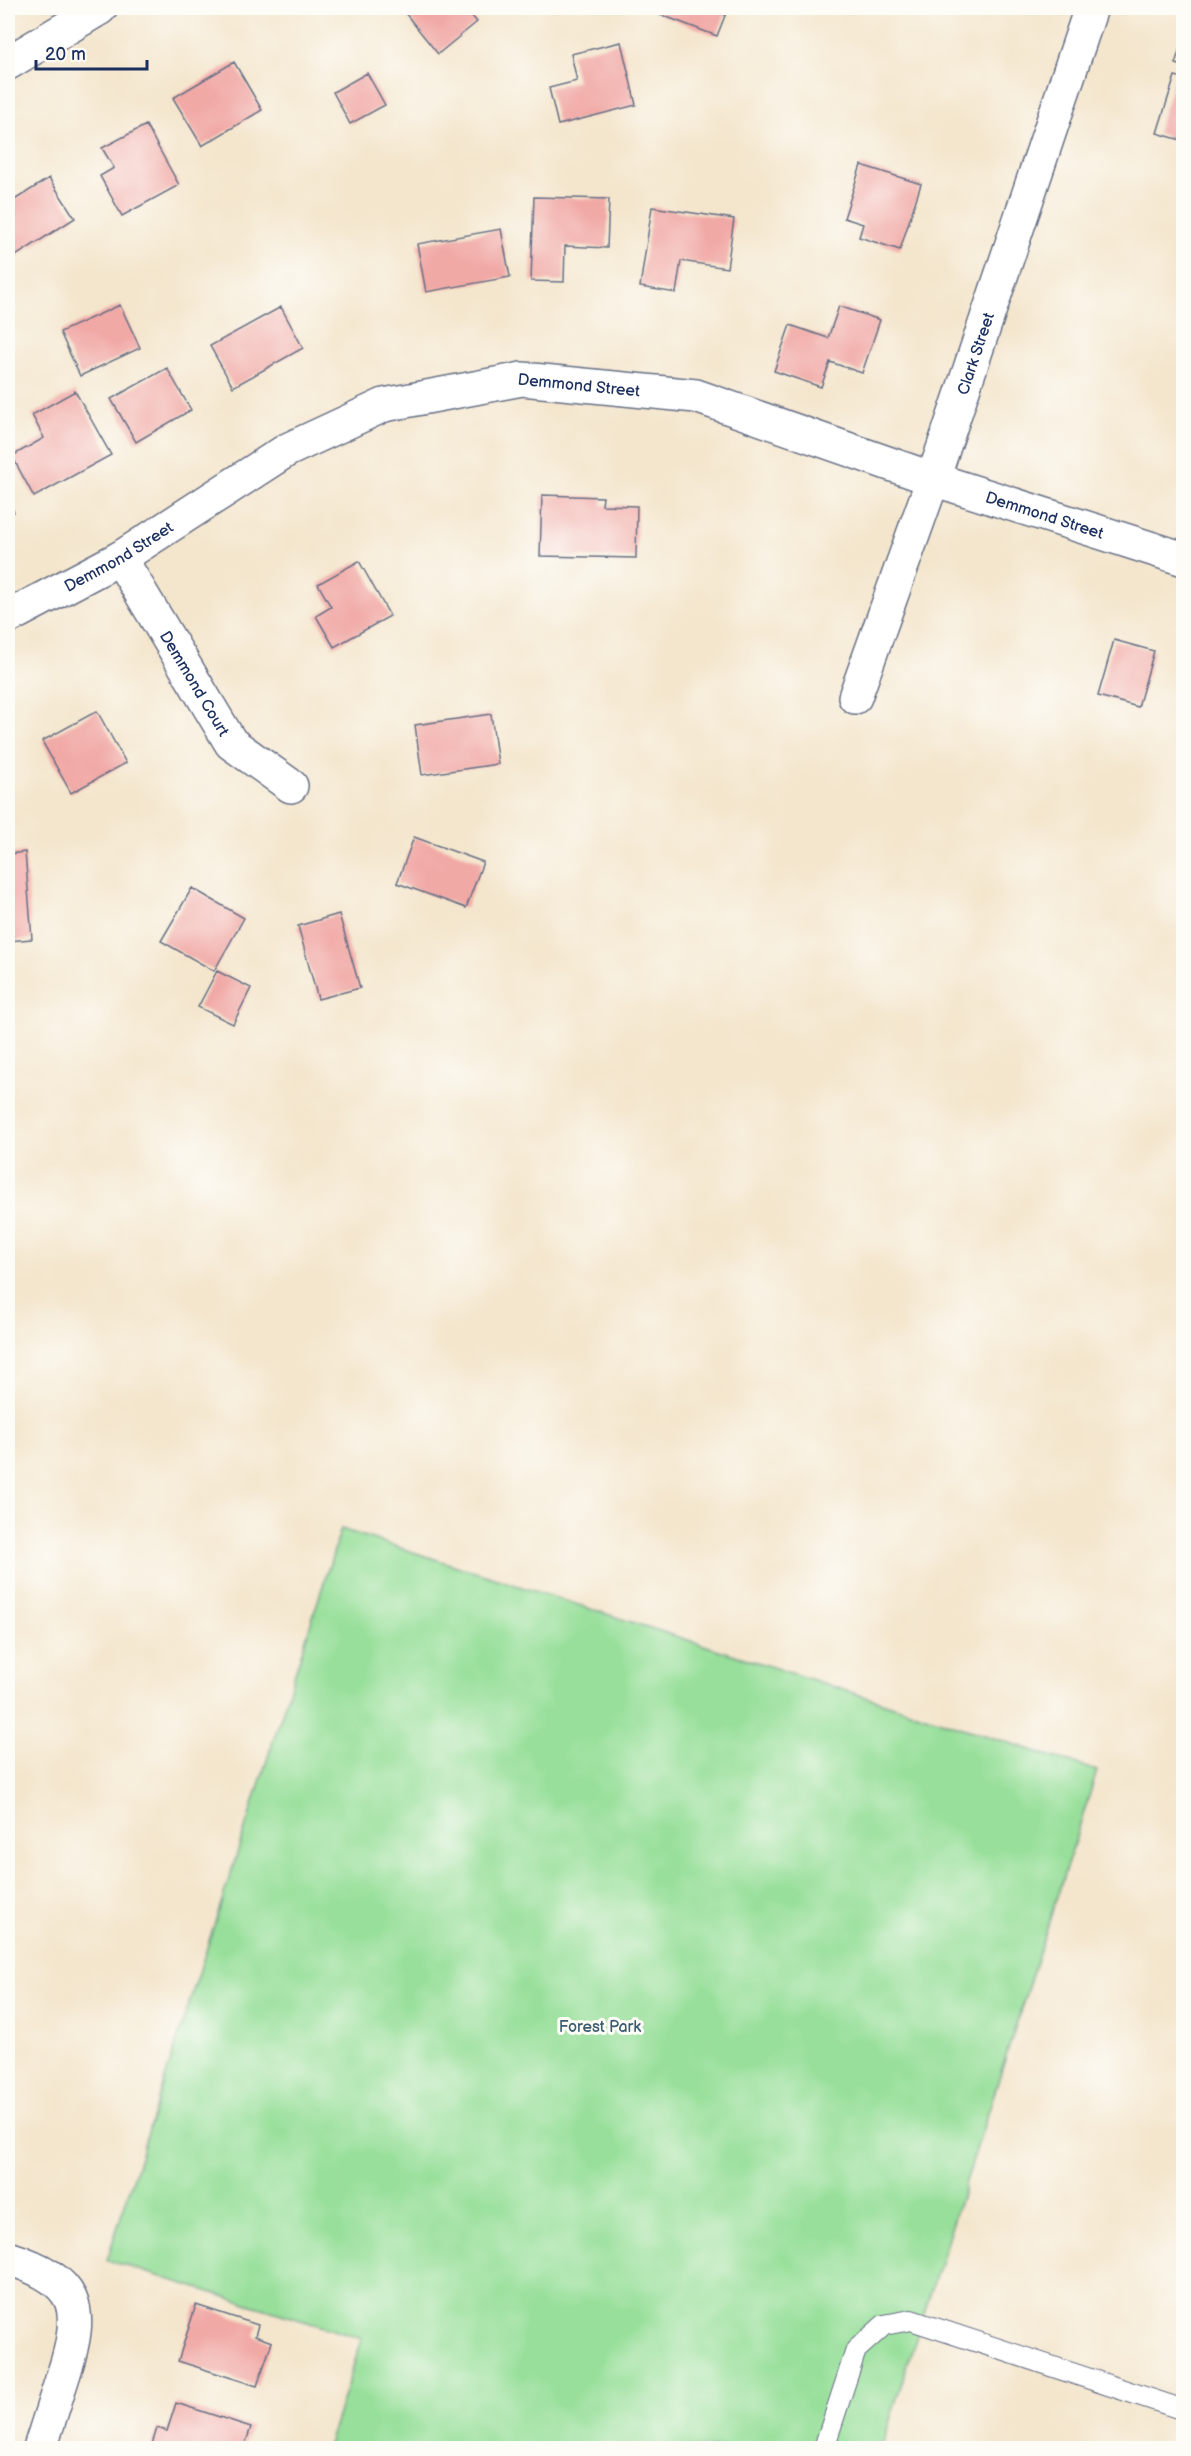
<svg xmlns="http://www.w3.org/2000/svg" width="1191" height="2456" font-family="'Balsamiq Sans',sans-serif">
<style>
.green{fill:#97df9a;stroke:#59877c;stroke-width:1.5}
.building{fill:#f1a9a6}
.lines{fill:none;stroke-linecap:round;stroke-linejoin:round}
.service-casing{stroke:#676f85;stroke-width:22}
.minor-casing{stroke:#676f85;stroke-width:36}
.service{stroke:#fff;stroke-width:20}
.minor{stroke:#fff;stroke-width:33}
.labels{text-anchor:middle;stroke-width:6;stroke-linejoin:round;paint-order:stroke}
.street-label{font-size:16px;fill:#1b2f5e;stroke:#fdfcf7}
.park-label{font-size:16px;fill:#3a5b6d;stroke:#fdfcf7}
</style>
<rect width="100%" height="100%" fill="#fdfcf7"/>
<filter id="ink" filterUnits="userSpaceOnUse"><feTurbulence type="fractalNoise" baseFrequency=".0167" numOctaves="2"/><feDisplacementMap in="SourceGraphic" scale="12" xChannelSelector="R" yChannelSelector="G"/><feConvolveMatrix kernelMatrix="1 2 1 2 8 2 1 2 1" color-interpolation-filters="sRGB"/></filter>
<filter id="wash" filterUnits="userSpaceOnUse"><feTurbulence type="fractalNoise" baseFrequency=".008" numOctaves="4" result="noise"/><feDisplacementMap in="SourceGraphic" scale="24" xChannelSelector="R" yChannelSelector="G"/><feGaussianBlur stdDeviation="1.35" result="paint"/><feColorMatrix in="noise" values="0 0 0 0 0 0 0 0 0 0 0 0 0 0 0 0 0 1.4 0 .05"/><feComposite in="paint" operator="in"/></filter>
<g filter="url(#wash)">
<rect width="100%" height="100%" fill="#f4e6cd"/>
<path class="green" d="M341,1529l756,242 -216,677h-554l35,-109 -255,-79z"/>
<g id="blocks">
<path class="building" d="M401,8h64l12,14 -39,32z
M662,8h66l-11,28 -58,-22z
M1183,38h1v28l-9,-2z
M621,42l15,63 -78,20 -9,-37 28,-7 -6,-27z
M234,62l28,48 -60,36 -29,-48z
M367,73l18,32 -35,19 -17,-32z
M1175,76l9,2v63l-27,-8z
M146,125l33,60 -57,31 -22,-40 14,-8 -12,-20z
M861,165l60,19 -21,66 -41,-13 4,-13 -19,-6z
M49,178l26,40 -67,43v-57z
M534,197l75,2 -2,49 -42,-2 -1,36 -33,-1z
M652,207l82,12 -7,49 -46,-7 -5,32 -36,-6z
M501,229l9,48 -84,15 -9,-48z
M120,305l20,43 -60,28 -20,-44z
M839,306l41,14 -18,53 -32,-11 -9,25 -47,-16 16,-46 38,13z
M281,307l22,41 -70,39 -23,-41z
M167,368l24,42 -55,32 -25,-43z
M75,391l36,64 -77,42 -22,-41 32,-18 -12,-23z
M542,495l61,2 -1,8 35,1 -1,52 -96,-2z
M8,500l6,12 -6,3z
M359,561l31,55 -56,31 -18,-31 15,-9 -13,-23z
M1114,640l40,11 -16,56 -40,-11z
M97,711l29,52 -55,30 -29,-52z
M491,714l7,50 -76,11 -7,-50z
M414,837l69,25 -17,46 -69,-25z
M25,852l7,87 -24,2v-87z
M192,888l52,30 -30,53 -53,-30z
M339,914l21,74 -42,11 -20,-73z
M217,971l34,17 -18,36 -35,-17z
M196,2305l62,20 -3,11 17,6 -15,44 -79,-25z
M176,2403l75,24 -7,21h-93l6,-20 10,3z"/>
</g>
</g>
<g filter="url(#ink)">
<use href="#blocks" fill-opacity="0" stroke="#676f85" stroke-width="1.5"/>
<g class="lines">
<g class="service-casing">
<path id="service" d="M824,2448l32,-98 28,-25 27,-5 273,90"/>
</g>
<g class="minor-casing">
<g id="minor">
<path d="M8,63l92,-55"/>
<path id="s1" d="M120,558l111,185 60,43"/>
<path id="s2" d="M8,617l112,-59 167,-108 97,-45 138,-26 174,17 237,83 251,80"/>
<path id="s3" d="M855,697l78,-218 158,-471"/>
<path d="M8,2258c69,22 78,48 56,115 -8,25 -16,50 -24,75"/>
</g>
</g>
<use href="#service" class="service"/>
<use href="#minor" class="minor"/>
</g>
</g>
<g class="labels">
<g class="street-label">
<text dy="6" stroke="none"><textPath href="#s3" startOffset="364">Clark Street</textPath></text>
<text dy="6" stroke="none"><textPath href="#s2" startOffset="630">Demmond Street</textPath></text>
<text dy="6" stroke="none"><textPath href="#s2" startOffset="1116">Demmond Street</textPath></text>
<text dy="6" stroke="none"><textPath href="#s2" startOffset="126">Demmond Street</textPath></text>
<text dy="6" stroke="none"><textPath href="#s1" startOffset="146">Demmond Court</textPath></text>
</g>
<g class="park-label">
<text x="600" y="2032">Forest Park</text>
</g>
</g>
<rect width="1191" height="2456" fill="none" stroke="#fdfcf7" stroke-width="30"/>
<path d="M36 60v9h111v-9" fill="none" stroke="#1b2f5e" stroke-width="3"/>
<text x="45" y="60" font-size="18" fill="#1b2f5e" stroke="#fdfcf7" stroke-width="4.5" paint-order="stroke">20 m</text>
</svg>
